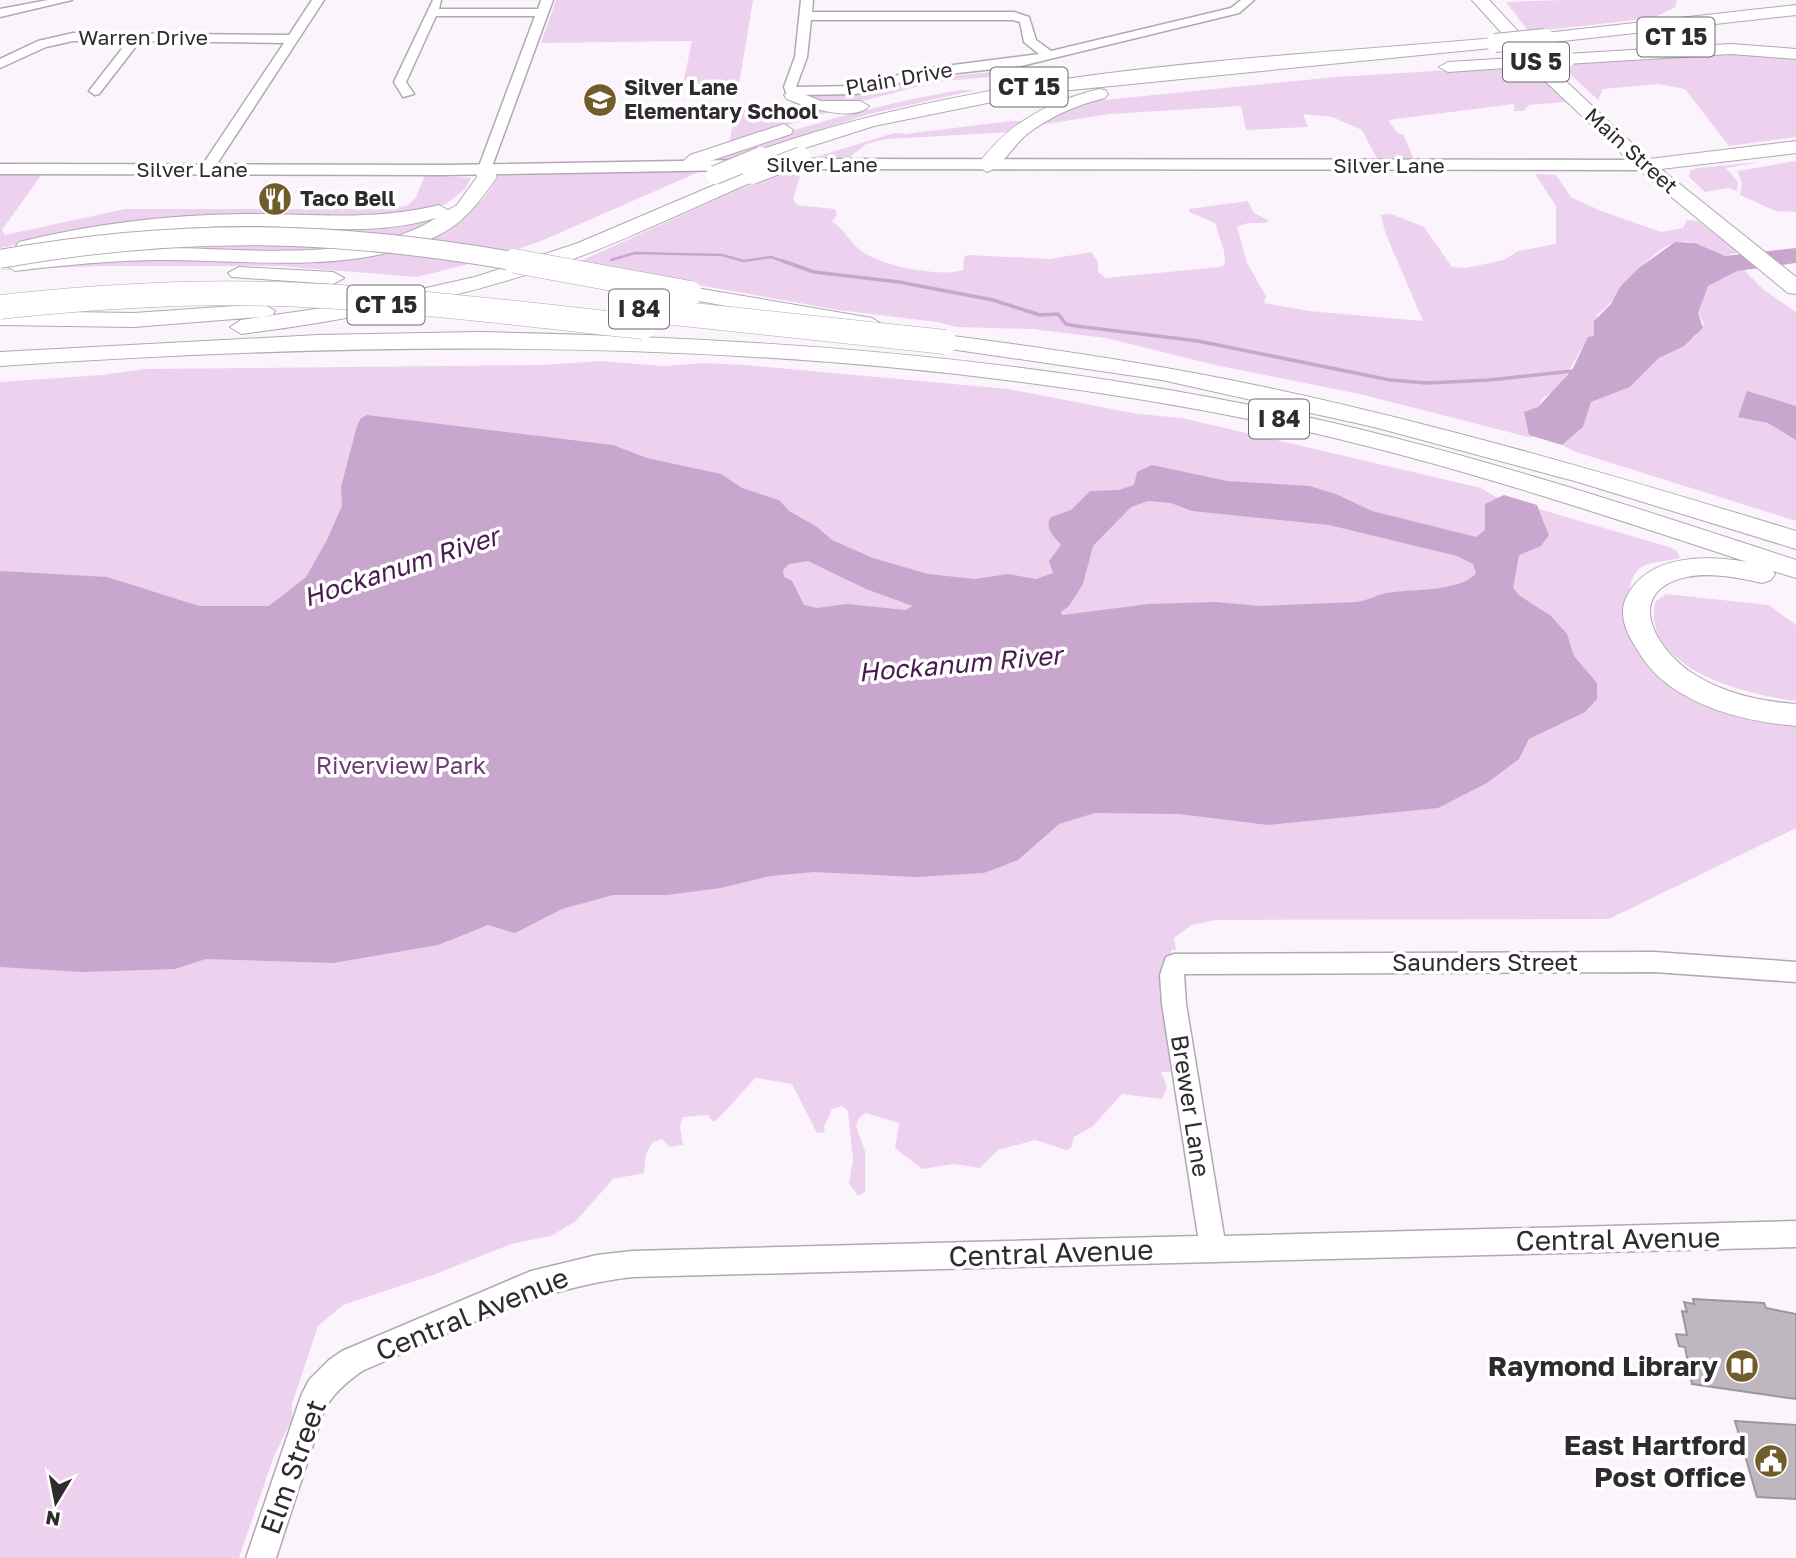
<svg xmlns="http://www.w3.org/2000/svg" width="1796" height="1558" font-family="'Golos Text',sans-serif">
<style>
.green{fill:#ecd2ee}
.water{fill:#c9a6cd;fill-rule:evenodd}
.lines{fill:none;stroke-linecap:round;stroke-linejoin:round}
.stream-far1{stroke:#c9a6cd;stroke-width:2.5}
.stream{stroke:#c9a6cd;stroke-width:3.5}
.building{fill:#beb7bf;stroke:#9d969e;stroke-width:2}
.minor-casing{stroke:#b0a9b1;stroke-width:3}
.major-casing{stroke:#b0a9b1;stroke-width:3}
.highway-casing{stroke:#b0a9b1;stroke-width:2}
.minor{fill:#fff;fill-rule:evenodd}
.major{fill:#fff;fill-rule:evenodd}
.highway{fill:#fff;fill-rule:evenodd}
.highway-bridge-far1-casing{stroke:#b0a9b1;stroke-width:20;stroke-linecap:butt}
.highway-bridge-casing{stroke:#b0a9b1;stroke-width:25;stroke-linecap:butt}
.highway-bridge-far1{stroke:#fff;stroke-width:18}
.highway-bridge{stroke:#fff;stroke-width:24}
.labels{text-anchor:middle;stroke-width:7;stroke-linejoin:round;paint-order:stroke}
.far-street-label{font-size:21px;fill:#2e2b2e;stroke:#fff}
.far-poi-label{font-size:21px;font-weight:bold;fill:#2e2b2e;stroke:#fff;text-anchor:start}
.shield{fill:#fff;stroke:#6d6b6d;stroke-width:2}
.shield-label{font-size:23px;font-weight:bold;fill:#2e2b2e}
.park-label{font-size:24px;fill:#6c3e71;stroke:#fff}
.street-label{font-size:24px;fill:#2e2b2e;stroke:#fff}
.water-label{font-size:26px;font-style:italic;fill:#481c4e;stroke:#fff}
.near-street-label{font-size:28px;fill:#2e2b2e;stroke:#fff}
.near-poi-label{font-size:28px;font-weight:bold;fill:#2e2b2e;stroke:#fff;text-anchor:end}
</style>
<rect width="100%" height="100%" fill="#fcf4fd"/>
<path class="green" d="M556,0h197l-14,84h-56l9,-43 -151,2z
M1563,0h114l-2,7 -22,11 -124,14 -23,-30z
M1732,53l64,6v78l-67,9 -44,-57 -27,-5 -55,5 -5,11 -40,-37z
M1530,65l36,37 -37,3 -5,6h-10v-7l-126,16 10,14h5l12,27h-37l-16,-31 -30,-13 -29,-3 5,13 -62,3 -5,-24 -131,8 -71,11 7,-6 48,-18 242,-24z
M1016,70l18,3 -100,9 -82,22h-27l-24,-10 58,-1 57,-14z
M961,90h15l-107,24 -143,47h-15l-2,-4c83,-27 166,-53 252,-67z
M792,101l37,11 -100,32 7,-37 53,1z
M1011,121h12l-11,11 -125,7 -21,5 -16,13 -41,2 85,-26 11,1z
M1796,161v51l-21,-1 -35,-16 2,-12 -5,-12z
M1760,162l-34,6 12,14 -1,9 -8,-3 -24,4 -16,-15 2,-7 7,-2z
M701,171l-160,70 -43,15 -86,-14 44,-20 29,-25 14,-21z
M789,172l11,4 -7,24 4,5 38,4 2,6 -5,6c14,11 15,17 26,27 16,17 83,30 105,22l1,-13 4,-2 82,4 41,-7 7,10v10l8,6 113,-11 6,-2 -1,-14 -9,-28 -26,-11v-3l59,-8 6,12 14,7 -1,3h-19l-11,4 10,36 19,33 -2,7 45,8 114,10 -38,-89 -4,-17 10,-1 33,13 28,40 13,1 39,-8 14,-9 38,-7v-38l-21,-32 21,1 15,22 30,14 60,21 22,-4 4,-8 11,1 41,31 -14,4c-12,-2 -20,-10 -31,-13 -40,-12 -69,53 -97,72l-3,21 -6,2 -29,49 -17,12 -13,36 6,2h-7l-164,-42 -149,-30 -109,-27 -74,-9 -76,-2 -19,-5 -99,-12 -262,-47 193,-87z
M0,174h42l-40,56 3,5 120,-26h258l24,-3 9,-9 9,-22 46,3 -6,11 -19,15 -41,13 -174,-1 -188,23 -43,9z
M444,213l-36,23 -278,-3 49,-6z
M373,244c-90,11 -183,8 -274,3z
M379,251l102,10 -64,16 -139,-11h-176l-102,4 60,-8z
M1737,263l27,27 32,22v209l-223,-70 -11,-6 21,-18 8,-25 39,-15 29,-29 36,-21 9,-13 -6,-11 7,-24z
M601,361l63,5 39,-3 43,2 262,24 130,25 44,4 299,70 17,10 -13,6 46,44 10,-2 8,-11 -10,-26 130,38 8,4 3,7c-32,8 -46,0 -52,39 4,21 6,46 17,64 24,41 106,64 151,65v102l-187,91 -393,1 -24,5 -18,13 2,12h-5l9,122h-19l6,15 -5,12 -40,-5 -30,33 -18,10 -3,11 -5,2 -31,-10 -37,10 -18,18 -26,-4 -32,5 -27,-21 4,-25 -33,-10 -7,5 -3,8 9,25v41l-7,4 -9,-13 4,-23 -5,-49 -6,-5 -10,3 -8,18 1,5 -8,1 -25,-49 -36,-6c-10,8 -37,43 -43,44l-5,-7 -25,2 -3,9 3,19 -14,2 -7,-8 -9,3 -7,12 -2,19 -31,6 -37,42 -25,15 -40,8 -78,31 -90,30 -25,21 -26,78v15l-18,37 -35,102h-239v-1176l102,-7 43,-6 397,-4z
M1666,594l103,11 27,20v76c-49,-6 -155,-32 -141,-99z"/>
<path class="water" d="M1675,242l20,1 30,13 71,-8v15l-59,8 -29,15 -10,27 5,15 -19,18 -25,12 -29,29 -39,15 -8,25 -21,18 -33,-10 -5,-23 14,-5 34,-37 16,-33 6,-1v-15l17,-17 9,-17 19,-19z
M1747,391l49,15v34l-28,-17 -30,-6z
M367,415l246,30 34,13 74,16 21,14 37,12 10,11 28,16 15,13 41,18 55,16 47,5 33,-5 28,5 17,-6 -4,-12 12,-16c-7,-9 -17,-16 -10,-28l20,-7 19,-19 29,-1 15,-5 3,-13 15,-7 75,16 83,5 28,9 34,16 104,26 9,-7v-26l19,-9 33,10 12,30 -8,11 -22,9 -6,33 7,8 31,20 16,18 7,22 23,27v16l-12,13 -56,27 -10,20 -32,24 -49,25 -170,17 -89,-11 -84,-1 -36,11 -41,36 -34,13 -68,4 -102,-5 -44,4 -49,12 -54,7h-54l-51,14 -47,24 -27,-8 -50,20 -105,18 -127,-4 -31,10 -94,3 -81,-5v-396l107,6 92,29h70l37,-29 21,-37 15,-34 -1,-19 16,-61 4,-8zM1148,501l23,2 21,8 137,14 128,31 16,8 3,9c-14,19 -66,16 -89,20 -11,2 -20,8 -31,9l-95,4 -46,-4 -66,2 -87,11 -1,-3 8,-6 14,-22 10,-38 38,-39zM808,561l58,28 47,17 -8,4 -58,-6 -30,4 -13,-3 -12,-24 -8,-4 -1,-7 6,-6z"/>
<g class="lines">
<path class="stream-far1" d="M611,260l24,-7 87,2 22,6 27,-4 17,6"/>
<path class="stream" d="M783,261l31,11 85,10 94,18 47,15 18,-1 8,10 10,2 122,15 192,39 37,3 62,-3 84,-9"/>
</g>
<path class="building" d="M1693,1299l71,4 2,5 30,6v85l-104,-15 -7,-37 -6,-1 -3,-12 11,1 -5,-24 5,1 -3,-10 10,2z
M1735,1421l61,4v74l-39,-2z"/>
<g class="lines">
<g class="minor-casing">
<path id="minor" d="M48,0h24l-72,17v-8z
M312,0h12l-111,170 -7,4 -7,-4 85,-127 -144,-2 -41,53 -4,1 -6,-4 39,-50h-55l-27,6 -46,21v-9l38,-18 35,-8 216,2z
M433,0h8l-2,9h99l3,-9h12l-63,172 -12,-3 57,-153h-99l-30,66 8,12 -11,3 -9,-15z
M801,0h12l-1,12h202l15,5 7,23 15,11 180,-43 10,-8h13l-15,13 -218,53 -99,11 -66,17 -57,1 -6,4 -5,-1 -4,-11 11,-30zM811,20h202l7,2 4,20 15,12 -117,15 -66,17 -60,1 11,-30z
M1654,952l142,10v20l-142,-10 -470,2 2,30 38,232 572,-15v26l-1164,30c-96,11 -182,56 -270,94 -15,11 -30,23 -38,40l-48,147h-30l55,-162 8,-16 20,-20 13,-9 189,-80 66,-16 35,-4 566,-15 -36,-232 -2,-29 6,-18 8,-3z"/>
</g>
<g class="major-casing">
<path id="major" d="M801,159l844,1 9,5 -9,5 -844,-1 -357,6 -444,-1v-10l444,1z"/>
</g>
<g class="highway-casing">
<path id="highway" d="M1472,0h17l67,72 93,87 147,-18v12l-135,16 135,108v17l-8,-1 -148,-122 -96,-91z
M1796,5v10l-251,28 -9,-5 9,-5z
M1495,38l6,1 3,4 -3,4 -470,47 -157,32 -113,36 -10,-6 3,-4c238,-84 492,-92 741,-114z
M1731,44l65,5v10l-65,-5 -165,10 -9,-5 9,-5z
M1513,58l9,5 -3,4 -71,5 -9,-5 9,-5z
M1099,89l6,1 3,4 -3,4c-28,7 -55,18 -79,37 -12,10 -25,33 -39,37l-10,-6c30,-43 73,-65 122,-77z
M793,90l28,11h39l9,5c-15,17 -64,1 -82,-7l-3,-4z
M784,124l9,6 -2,4 -87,29 -9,7h-14l-3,-4 12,-11z
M485,163l7,2 5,12c-17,24 -33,46 -60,59 -83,39 -185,24 -274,24 -49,0 -99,5 -148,11l-10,-6 10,-6c49,-7 99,-11 149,-11 81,0 201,16 272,-30 -63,19 -128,8 -192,8 -73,0 -146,11 -218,26l-10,-6 3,-4c72,-18 148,-27 223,-28 71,-1 127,8 197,-9l9,5 9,-5 20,-28 -2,-8 3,-4z
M752,169l10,6 -3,4c-64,28 -126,58 -191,82 -106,37 -216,59 -327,73l-11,-7 11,-7 122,-18 112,-25 103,-34z
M239,267l94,5 11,6 -11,6 -101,-7 -4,-4z
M690,287l182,31 11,7 -11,7 -190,-34 -3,-5z
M264,304l11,7 -3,5 -138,11 -134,-2v-14l134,2z
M477,332c267,5 532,23 793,77 179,37 353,94 526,151v18l-23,-7 2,3 -4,6 -9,3c-24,-5 -51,-11 -75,-6 -63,14 -34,68 2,94 32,22 69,30 107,33v22c-44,-4 -90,-14 -126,-40 -17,-12 -28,-27 -38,-45 -8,-13 -13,-31 -5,-45 22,-42 79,-41 120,-34 -158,-52 -316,-105 -479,-139 -418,-86 -843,-86 -1268,-57v-14l318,-17z
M945,335c109,14 217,30 324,53 178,38 353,90 527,143v18l-218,-67 -204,-55 -212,-47 -225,-33 -3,-5z"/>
</g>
<use href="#minor" class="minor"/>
<use href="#major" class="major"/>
<use href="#highway" class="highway"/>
<g class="highway-bridge-far1-casing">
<path id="highway-bridge-far1" d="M1495,43l50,-5
M1513,63l53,-4
M715,175l46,-19
M752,175l49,-19
M0,259c183,-33 341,-29 524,4"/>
</g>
<g class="highway-bridge-casing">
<path id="highway-bridge" d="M514,261l176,32
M0,307c92,-10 184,-16 277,-13 122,4 244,20 366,33
M618,307l327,35"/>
</g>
<use href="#highway-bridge-far1" class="highway-bridge-far1"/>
<use href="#highway-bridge" class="highway-bridge"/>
</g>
<defs>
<g id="school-disc" transform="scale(1.75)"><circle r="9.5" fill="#715d2c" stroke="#fff"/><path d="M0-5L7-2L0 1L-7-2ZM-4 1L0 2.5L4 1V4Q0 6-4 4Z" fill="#fff"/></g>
<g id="restaurant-disc" transform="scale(1.75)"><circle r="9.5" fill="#715d2c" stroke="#fff"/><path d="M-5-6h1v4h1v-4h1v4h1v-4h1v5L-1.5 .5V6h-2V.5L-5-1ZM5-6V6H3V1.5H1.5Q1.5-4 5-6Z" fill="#fff"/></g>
<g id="library-disc" transform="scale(1.75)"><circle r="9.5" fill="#715d2c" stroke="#fff"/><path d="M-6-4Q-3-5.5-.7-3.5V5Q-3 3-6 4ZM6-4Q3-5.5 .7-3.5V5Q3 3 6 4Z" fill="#fff"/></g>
<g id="civic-disc" transform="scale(1.75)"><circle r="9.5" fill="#715d2c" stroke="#fff"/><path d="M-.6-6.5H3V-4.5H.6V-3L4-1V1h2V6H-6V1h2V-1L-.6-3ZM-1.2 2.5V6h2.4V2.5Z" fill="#fff"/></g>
</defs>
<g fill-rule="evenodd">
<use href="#school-disc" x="600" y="100"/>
<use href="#restaurant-disc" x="275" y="199"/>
<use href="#library-disc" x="1742" y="1366"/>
<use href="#civic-disc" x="1771" y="1461"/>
</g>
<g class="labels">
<g class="far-street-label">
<text x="143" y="45">Warren Drive</text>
<text transform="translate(899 79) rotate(-10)" y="7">Plain Drive</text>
<text transform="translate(1631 151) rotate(42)" y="7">Main Street</text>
<text x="822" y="172">Silver Lane</text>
<text x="1389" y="173">Silver Lane</text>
<text x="192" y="177">Silver Lane</text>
</g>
<g class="far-poi-label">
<text x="624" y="95">Silver Lane<tspan x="624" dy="24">Elementary School</tspan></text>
<text x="300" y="206">Taco Bell</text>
</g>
<g class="shield">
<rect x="1637.5" y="17.5" width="77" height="39" rx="5"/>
<rect x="1503" y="42.5" width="66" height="39" rx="5"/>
<rect x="990.5" y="67.5" width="77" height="39" rx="5"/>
<rect x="347.5" y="285.5" width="77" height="39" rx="5"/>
<rect x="609" y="289.5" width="60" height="39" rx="5"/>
<rect x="1249" y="399.5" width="60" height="39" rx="5"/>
</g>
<g class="shield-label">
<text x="1676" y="45">CT 15</text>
<text x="1536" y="70">US 5</text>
<text x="1029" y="95">CT 15</text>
<text x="386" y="313">CT 15</text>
<text x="639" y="317">I 84</text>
<text x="1279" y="427">I 84</text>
</g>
<g class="park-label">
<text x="401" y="774">Riverview Park</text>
</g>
<g class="street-label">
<text x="1485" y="971">Saunders Street</text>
<text transform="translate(1190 1106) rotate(81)" y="8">Brewer Lane</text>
</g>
<g class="water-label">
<text transform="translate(401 567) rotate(-18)" y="9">Hockanum River</text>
<text transform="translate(960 664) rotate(-5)" y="9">Hockanum River</text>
</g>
<g class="near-street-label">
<text transform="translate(1618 1239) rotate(-1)" y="10">Central Avenue</text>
<text transform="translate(1051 1253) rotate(-2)" y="10">Central Avenue</text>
<text transform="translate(472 1314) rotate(-22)" y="10">Central Avenue</text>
<text transform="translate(293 1467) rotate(-70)" y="10">Elm Street</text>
</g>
<g class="near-poi-label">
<text x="1718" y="1376">Raymond Library</text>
<text x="1746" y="1455">East Hartford<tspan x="1746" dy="32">Post Office</tspan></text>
</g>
</g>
<g transform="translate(56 1502) rotate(190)" stroke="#ffffff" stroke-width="5" paint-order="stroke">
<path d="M0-5L12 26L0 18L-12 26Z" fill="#2e2b2e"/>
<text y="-10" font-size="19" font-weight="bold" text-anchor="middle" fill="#2e2b2e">N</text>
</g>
</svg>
